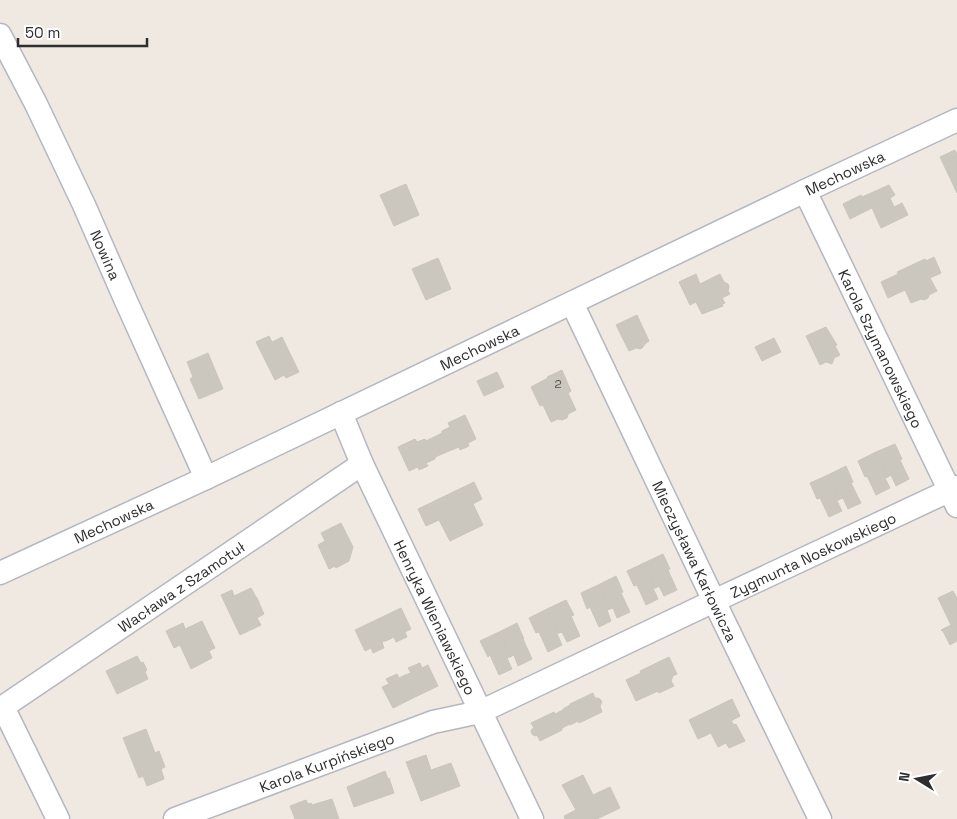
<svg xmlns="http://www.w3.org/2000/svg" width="957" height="819" font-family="'Space Grotesk',sans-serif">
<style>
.building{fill:#cbc7bf;stroke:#cbc5ba}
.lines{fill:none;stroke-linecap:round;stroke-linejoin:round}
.minor-casing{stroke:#b4b7c1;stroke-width:25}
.minor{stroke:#fff;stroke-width:22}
.labels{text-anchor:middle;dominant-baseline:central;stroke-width:4.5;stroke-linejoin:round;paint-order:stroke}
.number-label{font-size:12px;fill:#555452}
.street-label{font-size:15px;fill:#2e2e2e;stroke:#fff}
</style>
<rect width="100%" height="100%" fill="#efe9e1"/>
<!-- building -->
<path class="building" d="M955 150 957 154V193L940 157Z
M406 184 419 215 394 226 380 195Z
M889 185 895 195 890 198 894 207 902 203 908 215 881 228 872 208 850 219 843 204 861 195 862 197Z
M934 257 941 273 930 278 937 291 929 295 928 298 924 300 921 299 911 303 905 290 888 298 881 282 898 274 897 272 925 259 926 261Z
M438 258 451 289 426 300 412 269Z
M696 274 700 284 720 274 724 282 728 284 729 287 728 291 730 294 722 298 725 303 722 304 723 306 702 314 696 302 690 305 679 282Z
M637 315 649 341 645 344 643 347 641 349 636 348 629 351 616 325Z
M826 327 837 345 835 346 840 355 834 358 832 364 826 362 820 365 806 336Z
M269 336 272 342 282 337 299 372 286 378 284 375 275 380 256 342Z
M774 338 781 352 762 361 755 347Z
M208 353 223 389 199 399 190 379 193 377 187 362Z
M562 370 571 391 568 393 576 410 568 414 567 418 562 420 558 419 551 422 543 405 540 406 531 387 548 378 547 377Z
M497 372 504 387 484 396 477 381Z
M465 415 476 439 468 443 469 446 460 450 459 447 442 454 434 437 442 433V431L450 427 448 423Z
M434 437 442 454 435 457V459L426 463 428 466 419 470 418 467 409 471 398 447 415 439 417 442 425 439 426 441Z
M895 444 902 459 900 460 909 479 896 486 891 475 888 477 876 452Z
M876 452 888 477 885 478 890 488 876 495 867 476 865 477 858 461Z
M846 466 853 482 851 483 861 503 848 509 843 498 840 499 828 475Z
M828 475 840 499 837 501 842 511 829 517 820 498 817 499 810 483Z
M474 482 482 499 473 504 483 525 450 541 439 520 426 526 418 509Z
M341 523 353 547 349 561 336 568 335 566 329 569 318 545 325 541 321 533Z
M663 554 670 569 668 570 677 590 664 596 659 586 656 588 644 563Z
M644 563 656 588H653L658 599 646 605 637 585 634 586 627 571Z
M616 576 623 592 621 593 630 612 617 618 613 608 610 609 598 585Z
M598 585 610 609 607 610 611 621 599 627 590 607 587 609 581 593Z
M251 588 256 597 257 598 259 602V603L264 614 257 618 261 625 240 635 221 595 232 590 234 596Z
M953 591 957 598V641L950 645 943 631H942L941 630 951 625 938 598Z
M566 600 574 615 571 616 580 636 567 642 562 632 559 633 547 609Z
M401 608 411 629 405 632 407 637 396 642 394 637 388 640 378 619Z
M547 609 559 633 557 634 562 645 548 652 539 632 536 633 529 618Z
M378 619 388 640 382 642 384 648 373 653 371 648 365 651 355 630Z
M202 621 215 648 209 651 212 658 191 669 180 645 174 648 166 631 183 623 185 629Z
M517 623 524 639H523L532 659 518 666 514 655 510 657 499 632Z
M499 632 510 657 507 658 512 669 499 675 490 655 488 657 480 641Z
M137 656 141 663 143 662 147 670 145 672 148 679 117 694 106 671Z
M669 657 677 674 673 676 671 681 674 686 659 693 658 691 636 701 626 680 641 673 640 671Z
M420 663 422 668 428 665 438 686 415 697 405 675 411 673 408 668Z
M397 674 399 678 405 675 415 697 393 708 382 687 389 684 386 679Z
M593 693 595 698H597L600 699 602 702 600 706 602 712 579 723 578 721 570 725 563 709 570 705V704Z
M732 699 740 716 731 721 734 725 736 724 745 741 729 748 726 743 718 747 711 733 698 739 689 720Z
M563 710 570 724 562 728V730L540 741 537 735 536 736 533 735 531 732 532 729 534 728 531 723 554 712 555 714Z
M146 729 155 753 159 751 165 767 161 769 164 779 147 786 143 776 139 778 123 738Z
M426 755 431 770 451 763 460 786 421 801 406 762Z
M385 771 388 779 389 778 394 793 354 807 347 787Z
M583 775 593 795 610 787 620 808 597 819H565L564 816 576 810 562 785Z
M332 799 339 819H295L290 806 306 800 308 804 311 803 312 805Z"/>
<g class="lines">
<defs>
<g id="minor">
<path id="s1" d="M0 35 36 104 84 205 126 301 206 478"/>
<path id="s2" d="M805 191 957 506"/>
<path id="s3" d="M572 303 714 601 820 819"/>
<path id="s4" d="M341 413 362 464 532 819"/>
<path id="s5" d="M0 573 206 478 805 191 957 120"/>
<path d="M3 707 58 819"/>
<path id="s6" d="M0 709 362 464"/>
<path id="s7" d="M175 819 433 722 480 712 714 601 957 487"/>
</g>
</defs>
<!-- minor casing -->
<use href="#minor" class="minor-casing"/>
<!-- minor -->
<use href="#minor" class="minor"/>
</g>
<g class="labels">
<!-- number labels -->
<g class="number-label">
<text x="558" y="384">2</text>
</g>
<!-- street labels -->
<g class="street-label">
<text stroke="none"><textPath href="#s5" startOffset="935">Mechowska</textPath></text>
<text stroke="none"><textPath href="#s1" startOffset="244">Nowina</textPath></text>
<text stroke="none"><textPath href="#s5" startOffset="530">Mechowska</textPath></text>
<text stroke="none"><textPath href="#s2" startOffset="175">Karola Szymanowskiego</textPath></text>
<text stroke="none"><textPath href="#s5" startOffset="125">Mechowska</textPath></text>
<text stroke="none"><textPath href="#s7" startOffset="692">Zygmunta Noskowskiego</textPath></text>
<text stroke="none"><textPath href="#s3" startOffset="286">Mieczysława Karłowicza</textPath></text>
<text stroke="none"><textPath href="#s6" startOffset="219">Wacława z Szamotuł</textPath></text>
<text stroke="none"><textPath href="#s4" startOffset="225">Henryka Wieniawskiego</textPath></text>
<text stroke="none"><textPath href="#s7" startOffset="162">Karola Kurpińskiego</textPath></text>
</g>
</g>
<!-- north arrow -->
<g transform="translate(917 779) rotate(280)" stroke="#ffffff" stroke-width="4" paint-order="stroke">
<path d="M0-4L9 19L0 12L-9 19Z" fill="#2e2e2e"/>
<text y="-8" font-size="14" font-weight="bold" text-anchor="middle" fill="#2e2e2e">N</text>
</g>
<!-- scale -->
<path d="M18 38v8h129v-8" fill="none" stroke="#2e2e2e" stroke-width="2.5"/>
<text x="25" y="38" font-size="15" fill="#2e2e2e" stroke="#ffffff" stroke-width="4" paint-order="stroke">50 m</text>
</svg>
